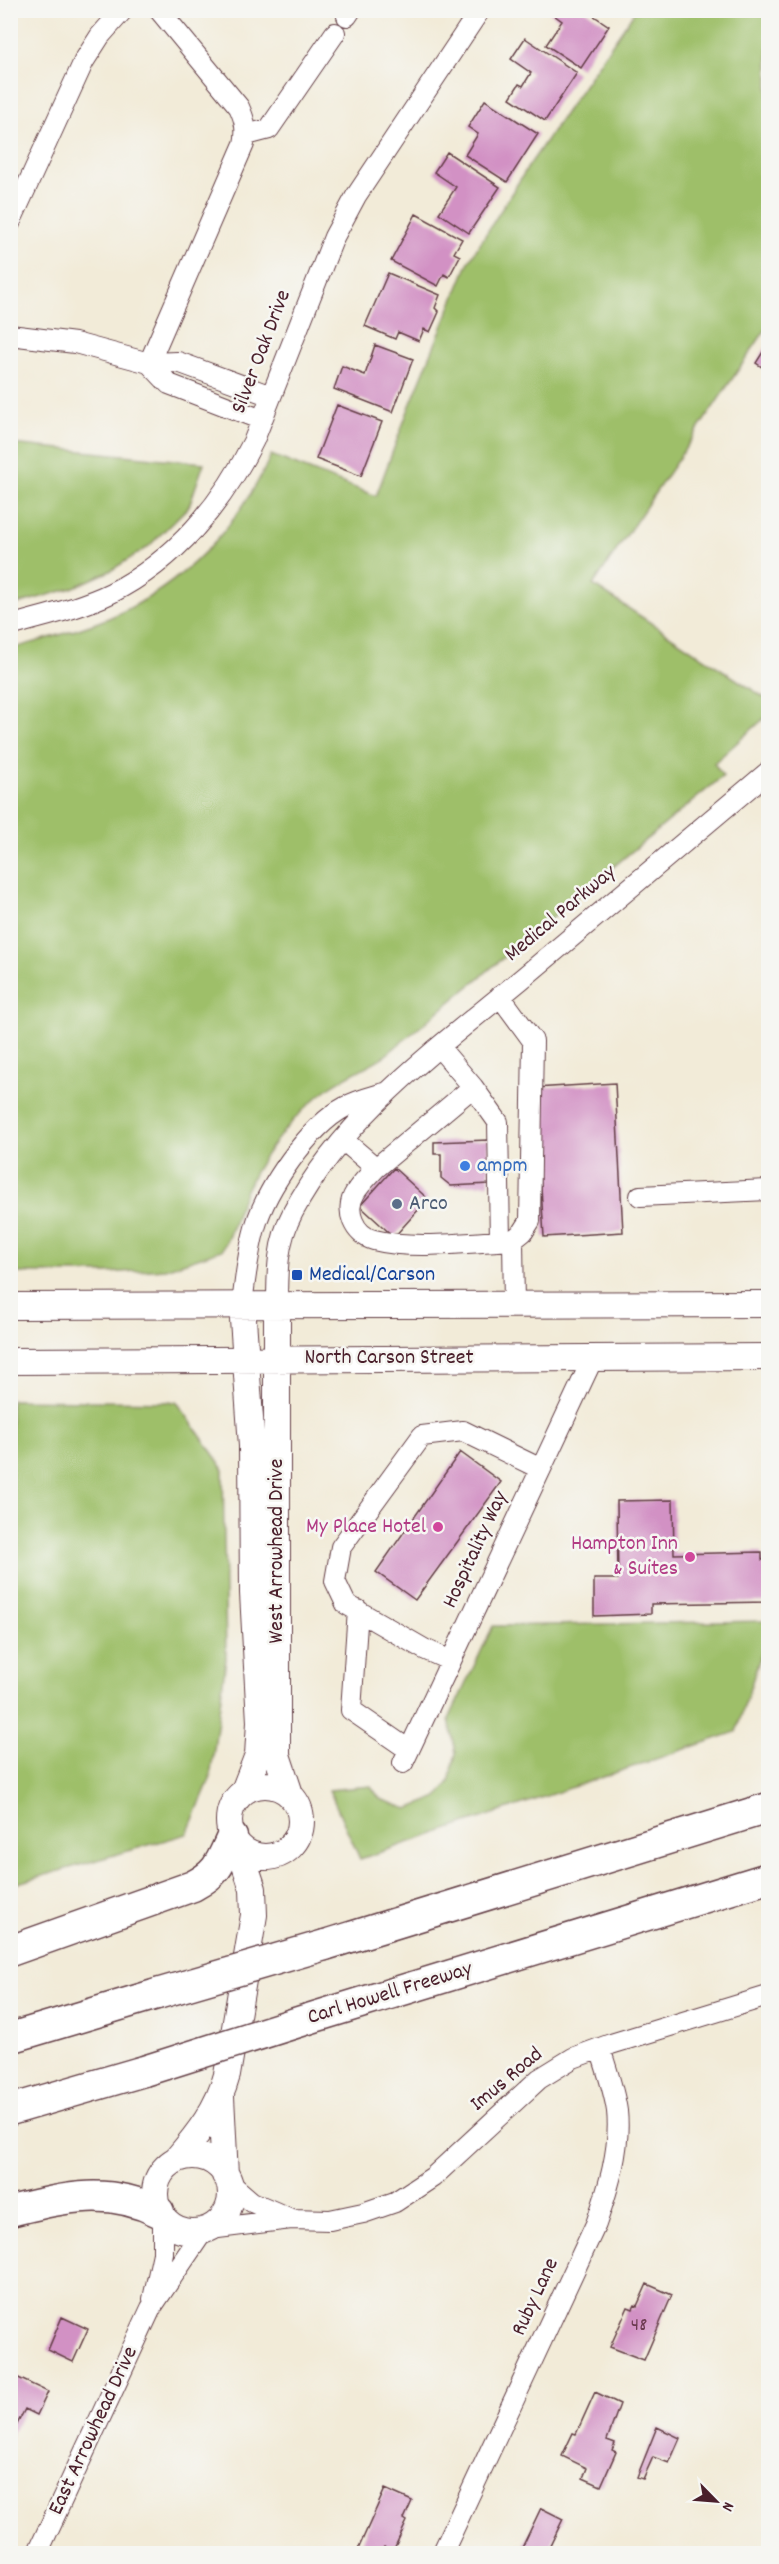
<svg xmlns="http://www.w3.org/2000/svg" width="779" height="2564" font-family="Dekko,sans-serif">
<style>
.green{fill:#9ebf69;stroke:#746f4a;stroke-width:1.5}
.building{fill:#d291c4}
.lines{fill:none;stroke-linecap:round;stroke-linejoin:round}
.minor-casing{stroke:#633e45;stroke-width:22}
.major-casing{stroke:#633e45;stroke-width:28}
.highway-casing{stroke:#633e45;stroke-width:33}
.minor{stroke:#fff;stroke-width:20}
.major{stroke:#fff;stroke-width:26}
.highway{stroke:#fff;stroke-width:30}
.highway-bridge-casing{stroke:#633e45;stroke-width:33;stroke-linecap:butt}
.highway-bridge{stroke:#fff;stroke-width:30}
.shop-dot{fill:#3f7fe0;stroke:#f6f6f2;stroke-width:2}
.service-dot{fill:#5c6f8a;stroke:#f6f6f2;stroke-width:2}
.transit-dot{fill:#1a4fb4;stroke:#f6f6f2;stroke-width:2}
.hotel-dot{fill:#d1479c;stroke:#f6f6f2;stroke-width:2}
.labels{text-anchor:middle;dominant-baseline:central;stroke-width:5;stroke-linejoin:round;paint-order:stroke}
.number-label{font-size:20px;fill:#6c3c51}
.street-label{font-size:22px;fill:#4a1f2b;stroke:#f6f6f2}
.shop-label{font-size:22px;fill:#366cbe;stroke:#f6f6f2;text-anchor:start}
.service-label{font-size:22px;fill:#4e5e75;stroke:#f6f6f2;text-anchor:start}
.transit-label{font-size:22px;fill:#164399;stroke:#f6f6f2;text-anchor:start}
.hotel-label{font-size:22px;fill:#b23c85;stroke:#f6f6f2;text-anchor:end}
</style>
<rect width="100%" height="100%" fill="#f6f6f2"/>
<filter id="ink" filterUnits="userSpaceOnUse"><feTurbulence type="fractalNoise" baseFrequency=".0167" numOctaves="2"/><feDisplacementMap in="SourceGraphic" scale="12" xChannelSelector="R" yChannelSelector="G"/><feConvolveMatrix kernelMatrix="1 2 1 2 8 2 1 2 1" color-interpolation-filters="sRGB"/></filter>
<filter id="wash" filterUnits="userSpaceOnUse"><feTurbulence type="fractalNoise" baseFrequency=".008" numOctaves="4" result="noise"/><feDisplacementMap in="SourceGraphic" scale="24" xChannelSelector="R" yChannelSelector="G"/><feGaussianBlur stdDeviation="1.35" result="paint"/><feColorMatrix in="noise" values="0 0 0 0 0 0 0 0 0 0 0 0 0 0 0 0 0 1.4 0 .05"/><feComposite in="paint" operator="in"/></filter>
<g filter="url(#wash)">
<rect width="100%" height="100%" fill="#f2ebd8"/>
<!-- green -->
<path class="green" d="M635 11H768V326L593 585 768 700V715L714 763 723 776 386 1055C368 1067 347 1075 330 1087 298 1111 265 1149 248 1186 237 1206 234 1230 222 1250L165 1269 108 1273H11V649C44 639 79 631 111 617 183 586 240 525 271 455L376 496 409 408 469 261 528 167Z
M11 444 204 463 189 506 148 547 110 571 72 588 11 606Z
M11 1400 177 1402 223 1468 226 1659 210 1779 187 1834 11 1885Z
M768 1621V1632L736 1732 360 1859 329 1790 371 1786 380 1799 408 1809 438 1797 449 1782 456 1753 449 1719 493 1626Z"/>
<g id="blocks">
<!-- building -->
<path class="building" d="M547 10H585L609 26 581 68 546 45 562 21Z
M525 38 577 73 545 121 510 98 519 84 523 86 531 73 511 59Z
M485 100 538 134 507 182 465 155 478 134 468 127Z
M447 152 500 187 469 233 439 213 456 187 434 172Z
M416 214 462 239 454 253 460 256 449 277 444 274 438 286 391 261Z
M388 273 440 295 435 308 439 312 430 332 424 329 419 341 398 332 395 339 365 326Z
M768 344V371L756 363Z
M375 345 413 359 393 412 334 389 342 366 365 375Z
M337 405 382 422 361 476 316 459Z
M615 1083 623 1232 544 1237 535 1088Z
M489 1140V1184L451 1186 441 1178V1154H434V1142Z
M394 1168 428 1199 394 1237 360 1206Z
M460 1452 501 1482 415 1600 376 1572Z
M673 1500 674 1554 762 1552V1560H768V1602L651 1604V1614L594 1616V1579H618L617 1501Z
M647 2284 672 2295 644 2360 610 2347 628 2307 633 2309 635 2305 637 2306Z
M62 2317 88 2329 73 2362 48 2350Z
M10 2374 48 2392 37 2415 25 2409 10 2438Z
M595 2392 620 2404 607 2440 615 2443 612 2450 616 2452 601 2486 583 2478 587 2468 562 2456 573 2433 576 2434Z
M657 2427 680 2438 669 2463 653 2457 643 2479 637 2477Z
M385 2489 412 2501 404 2519 407 2521 393 2551 384 2547 381 2554H356Z
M541 2508 563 2519 548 2550 555 2554H519Z"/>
</g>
</g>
<g filter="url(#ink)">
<use href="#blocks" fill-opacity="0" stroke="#633e45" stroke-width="1.5"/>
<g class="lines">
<defs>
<path id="minor" d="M347 16 351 10
M246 135 269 129 335 33
M10 223 84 61 100 36 123 10
M10 335 75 343 149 363 178 362 271 396
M149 363 244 144C247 130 245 120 239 107L159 10
M149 363 169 384 262 420
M10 626C44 616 80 608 111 593 175 561 223 503 254 440L334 237 356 196 480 10
M500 996 533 1041 530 1221 523 1232 513 1240
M473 1087 498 1122 500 1241
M343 1140 376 1168C369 1176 360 1184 355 1193 344 1210 354 1235 374 1240 412 1250 473 1242 513 1240L514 1305
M376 1168 473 1087 439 1047
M640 1196 768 1190
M242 1305C245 1279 248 1253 255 1228 266 1189 309 1126 345 1107 357 1100 371 1097 384 1093
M277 1305C277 1272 277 1242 293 1212 346 1113 440 1047 524 977 606 909 687 840 768 772
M358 1610 351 1710 409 1750
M451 1661 424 1649 346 1604 335 1581 341 1547 422 1436 463 1431 541 1469
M403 1763 593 1358
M230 2183 252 2202 291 2219
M210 2229 291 2219 330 2220 363 2213 395 2202 433 2177 539 2079 573 2058 611 2044 768 1996
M153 2299 163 2253V2219
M37 2554 151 2308 204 2230
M442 2554 596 2224C608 2189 621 2149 617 2111 614 2090 606 2068 600 2048"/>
<path id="major" d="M242 1305 252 1446 253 1593 260 1722 258 1755 244 1791
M277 1305V1755L290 1794
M10 1306 768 1304
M10 1361 768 1357
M229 1821a36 36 0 1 1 72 0a36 36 0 1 1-72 0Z
M221 2097 225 2175
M155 2194a38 38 0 1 1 76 0a38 38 0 1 1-76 0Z
M176 2160C198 2134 218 2109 227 2075L254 1915 253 1889 239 1847"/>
<path id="highway" d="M325 1945 768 1808
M10 1951 193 1886C219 1872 220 1863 232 1837
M308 2019 768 1878
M10 2038 157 1994
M10 2110 144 2071
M10 2211C64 2198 107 2186 159 2212"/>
</defs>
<!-- minor casing -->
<use href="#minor" class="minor-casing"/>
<!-- major casing -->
<use href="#major" class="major-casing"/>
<!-- highway casing -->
<use href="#highway" class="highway-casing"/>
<!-- minor -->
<use href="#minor" class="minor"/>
<!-- major -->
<use href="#major" class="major"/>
<!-- highway -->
<use href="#highway" class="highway"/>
<defs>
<path id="highway-bridge" d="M157 1994 325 1945
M144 2071 308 2019"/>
</defs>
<!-- highway-bridge casing -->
<use href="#highway-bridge" class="highway-bridge-casing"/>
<!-- highway-bridge -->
<use href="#highway-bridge" class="highway-bridge"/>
</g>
</g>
<!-- markers -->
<circle class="shop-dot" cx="465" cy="1166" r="6"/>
<circle class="service-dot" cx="397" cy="1204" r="6"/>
<rect class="transit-dot" x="291" y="1269" width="12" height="12" rx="3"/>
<g class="hotel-dot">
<circle cx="438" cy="1527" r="6"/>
<circle cx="690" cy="1557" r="6"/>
</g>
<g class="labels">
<!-- number labels -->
<g class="number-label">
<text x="639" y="2326">48</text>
</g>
<!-- street labels -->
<g class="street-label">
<text transform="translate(262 352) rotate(-69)">Silver Oak Drive</text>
<text transform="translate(561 914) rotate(-40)">Medical Parkway</text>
<text x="389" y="1358">North Carson Street</text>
<text transform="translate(476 1550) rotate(-65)">Hospitality Way</text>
<text transform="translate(277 1551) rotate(-90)">West Arrowhead Drive</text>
<text transform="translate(390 1994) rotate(-17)">Carl Howell Freeway</text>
<text transform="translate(507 2080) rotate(-40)">Imus Road</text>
<text transform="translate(536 2297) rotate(-65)">Ruby Lane</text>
<text transform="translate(94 2431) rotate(-65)">East Arrowhead Drive</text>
</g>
<!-- shop labels -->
<g class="shop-label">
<text x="477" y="1166">ampm</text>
</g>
<!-- service labels -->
<g class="service-label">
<text x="409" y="1204">Arco</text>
</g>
<!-- transit labels -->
<g class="transit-label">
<text x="309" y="1275">Medical/Carson</text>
</g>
<!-- hotel labels -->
<g class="hotel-label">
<text x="426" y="1527">My Place Hotel</text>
<text x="678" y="1544">Hampton Inn<tspan x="678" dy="25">&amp; Suites</tspan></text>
</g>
</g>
<!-- margin -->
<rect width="779" height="2564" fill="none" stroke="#f6f6f2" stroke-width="36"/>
<!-- north arrow -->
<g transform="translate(716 2501) rotate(115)" stroke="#f6f6f2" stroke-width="4.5" paint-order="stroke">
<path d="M0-4.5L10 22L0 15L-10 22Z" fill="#4a1f2b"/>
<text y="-9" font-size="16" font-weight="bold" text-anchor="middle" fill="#4a1f2b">N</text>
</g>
</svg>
